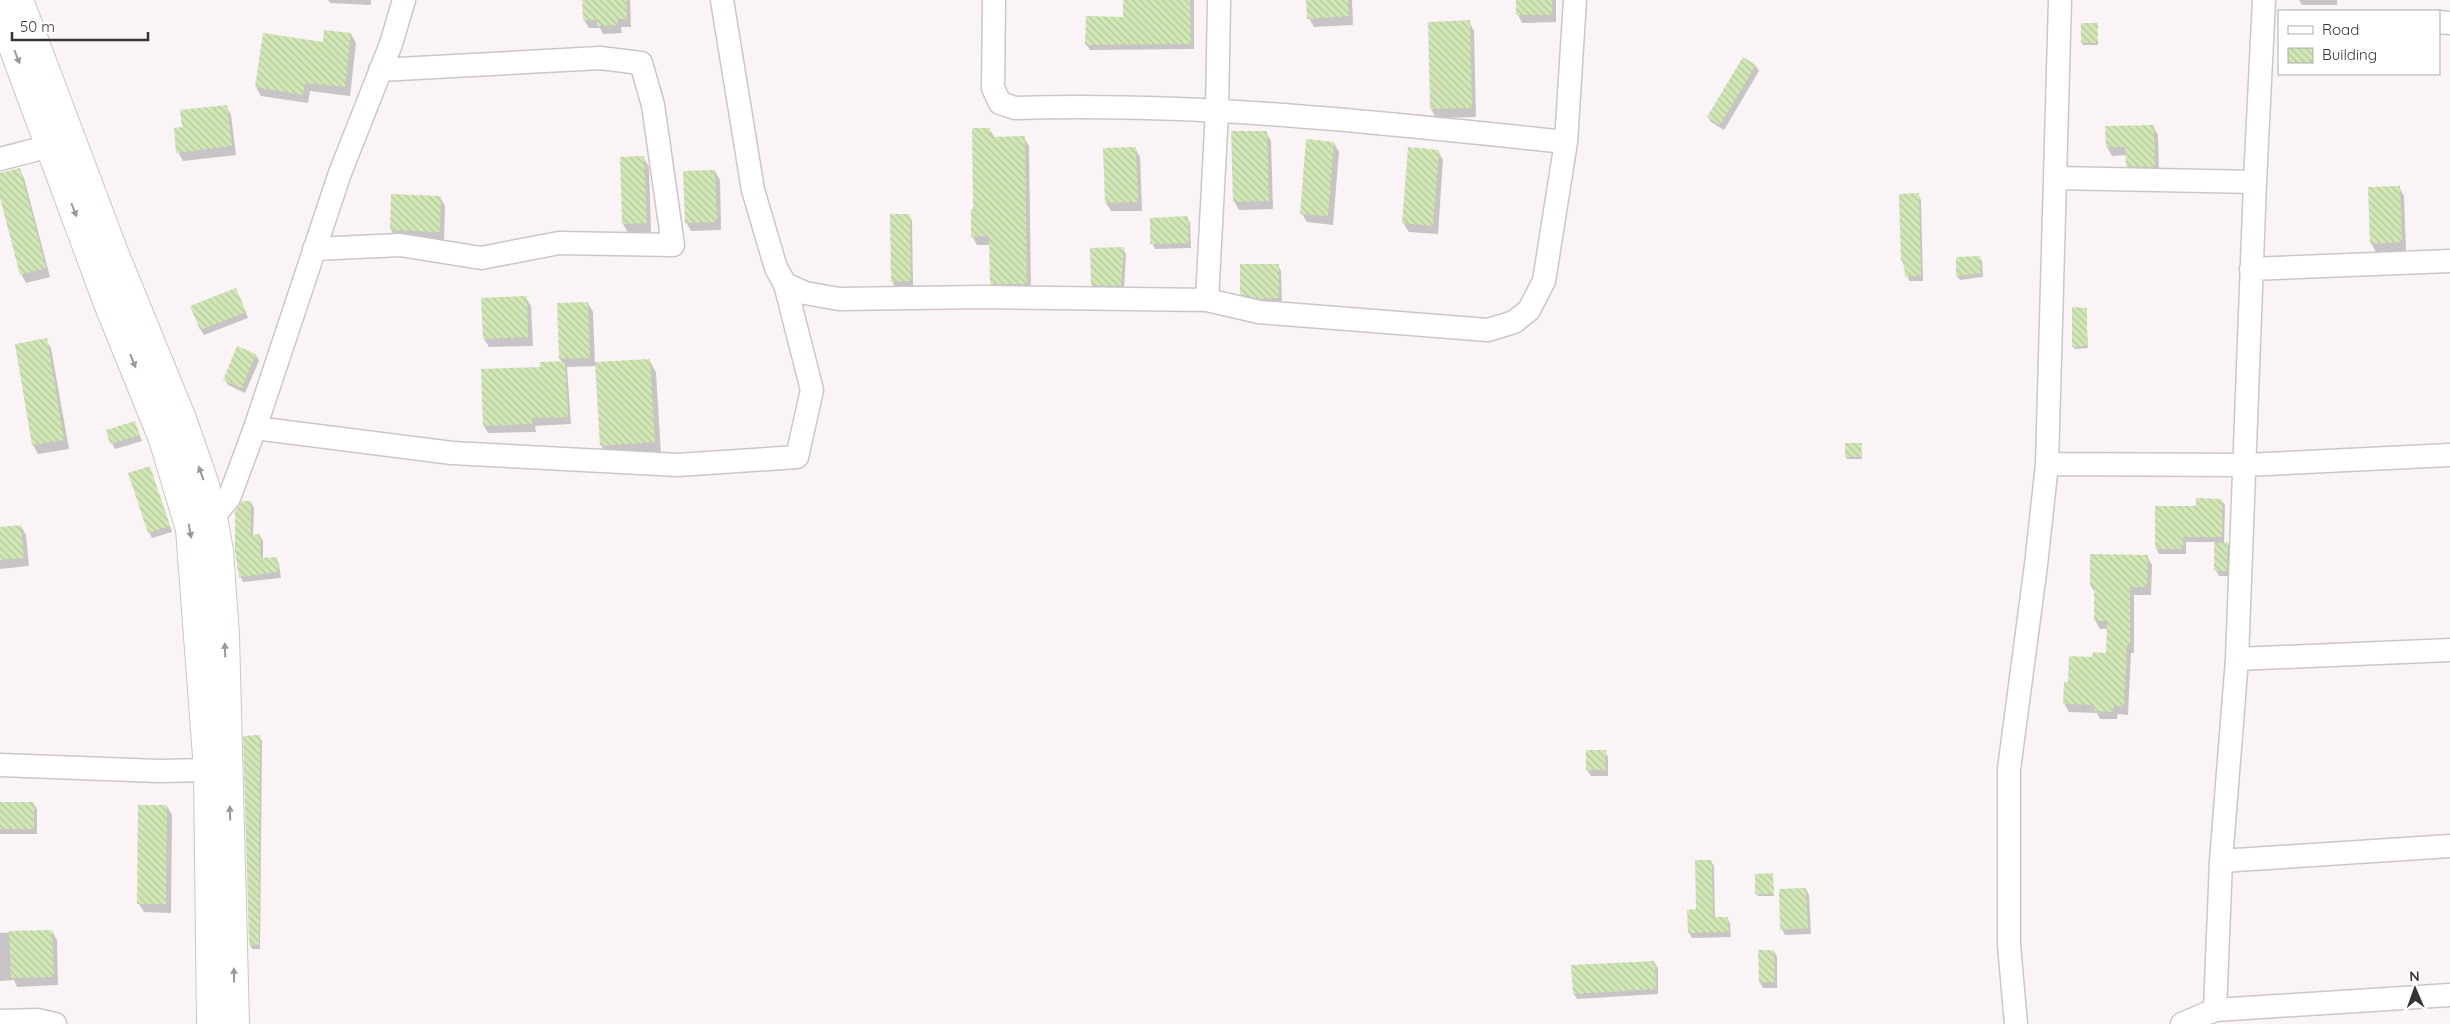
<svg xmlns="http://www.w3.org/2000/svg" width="2450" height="1024" font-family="Quicksand,sans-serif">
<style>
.shadow{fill:#0003}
.building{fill:url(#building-back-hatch)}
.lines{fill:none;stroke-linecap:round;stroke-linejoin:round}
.street-casing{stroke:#cdc6c9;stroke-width:25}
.secondary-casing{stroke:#cdc6c9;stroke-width:30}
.street{stroke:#fff;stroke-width:22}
.secondary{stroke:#fff;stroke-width:28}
.oneway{fill:#9a999a}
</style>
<defs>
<pattern id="building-back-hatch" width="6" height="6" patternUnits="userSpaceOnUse" patternTransform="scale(1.25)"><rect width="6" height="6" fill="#d1e7b5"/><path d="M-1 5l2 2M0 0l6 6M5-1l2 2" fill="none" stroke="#b4c79c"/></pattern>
</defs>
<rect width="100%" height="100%" fill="#fbf4f6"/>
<!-- shadow -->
<path class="shadow" d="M328 0H371V5L330 3Z
M584 0H630L631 27H621L622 33 603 34 600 28H589L584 20Z
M1125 0H1194V49L1090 50 1086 44 1124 18Z
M1308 0H1352L1353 25 1314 27 1309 18Z
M1517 0H1556V22L1522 23 1518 15Z
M2299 0H2337V5H2302Z
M1469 22 1474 31 1476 117 1436 118 1431 109 1429 23Z
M2097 24 2098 45H2083L2082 42Z
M351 34 356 43 350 96 310 91 308 103 261 96 256 87 324 44Z
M1756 66 1759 71 1724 130 1711 122 1708 117Z
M226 106 231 115 236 155 183 161 178 152 184 128Z
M2153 126 2158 135 2159 175H2132L2127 166V155L2112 156 2107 147Z
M989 129 995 138H1024L1029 146 1031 293 996 292 991 284V245H977L972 236 974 210Z
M1266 132 1271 141 1273 209 1239 210 1234 201Z
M1334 143 1339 152 1333 225 1307 222 1302 214Z
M1135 148 1140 157 1142 211H1111L1106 203Z
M1438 151 1443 160 1438 234 1409 232 1403 223Z
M644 158 649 167 651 232 628 233 623 224Z
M19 169 24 178 50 277 26 283 21 274 0 193V174Z
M715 171 720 180 721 230 691 231 686 222Z
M2399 187 2404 196 2406 251 2376 252 2371 243Z
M1918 194 1921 200 1923 281H1909L1902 260Z
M440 197 445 206 444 240 396 238 391 230Z
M909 215 912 221 913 287H895L892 281Z
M1187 218 1190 223 1191 248 1155 249 1152 243Z
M1123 248 1126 254 1124 291H1095L1092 285Z
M1979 257 1982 261 1983 277 1960 280 1957 276V258Z
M1278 265 1281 271 1282 304 1245 300 1241 294Z
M239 295 248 318 204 335 201 330Z
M526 298 531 306 533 346 489 347 484 339Z
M588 303 593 312 595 364 649 360 656 372 661 454 608 457 601 445 596 366 567 367 571 424 535 426 536 432 488 433 484 426 541 368 562 362 560 359Z
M2086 309 2088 348 2075 349 2073 346Z
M46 340 51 348 69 449 38 454 33 445 16 345Z
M238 348 256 355 259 361 245 393 228 385 225 380Z
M135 423 142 441 115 449 112 443Z
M1861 444 1862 459H1847L1846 457Z
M150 468 172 532 152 538 149 532Z
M2221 500 2225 505 2224 544H2228L2231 549 2230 576H2219L2216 571 2215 542H2186V554H2159L2156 548 2197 507Z
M251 502 254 508 253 536H260L263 541V559L276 558 279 564 281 578 243 582 240 576Z
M21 526 26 535 29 566 0 569V528Z
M2147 556 2152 565 2151 595H2134V653H2131L2128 715 2118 714 2117 719H2100L2097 713 2069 712 2064 703 2069 684 2093 659 2108 654V629H2100L2095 620V593L2091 586Z
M259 736 262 741 260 949H252L250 945Z
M1588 751H1605L1608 757V776H1591L1587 770Z
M0 803 34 804 37 809V834H0Z
M167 806 172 815 171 913 144 912 139 904Z
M1711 861 1714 866 1715 918H1727L1730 923 1731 937 1692 938 1689 933Z
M1772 874 1774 896H1758L1757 894Z
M1806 889 1809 895 1811 934 1785 935 1782 929Z
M52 931 57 940 58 985 17 987 14 980 0 981V933Z
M1774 951 1777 957V988H1763L1760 982Z
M1654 962 1658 968V994L1577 999 1574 994Z"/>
<!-- building -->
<path class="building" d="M582 0H627V19H617L618 25 597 26V20H583Z
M1123 0H1190L1191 44 1085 45 1086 16 1123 17Z
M1306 0H1348L1349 16 1307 19Z
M1516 0H1552V15H1516Z
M1470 20 1472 108 1430 109 1428 22Z
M2081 23H2098V43H2081Z
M324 30 351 33 345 87 305 83 303 95 255 87 263 33 323 42Z
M1743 57 1756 65 1720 125 1707 117Z
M227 105 232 146 176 153 174 128 182 127 180 110Z
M2154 125 2155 167 2126 166 2125 147H2106L2105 126Z
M972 128H990V137L1025 136 1027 284H990L989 236 971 237V209H973Z
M1231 131H1267L1269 201 1233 202Z
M1306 139 1334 142 1328 216 1300 214Z
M1136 147 1138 202 1105 203 1103 148Z
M1408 147 1439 150 1433 226 1402 223Z
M644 156 647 223 622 224 620 157Z
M20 168 46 268 20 275 0 198V173Z
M715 170 717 222 685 223 683 171Z
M2400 186 2402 242 2370 244 2368 187Z
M1919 193 1921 276 1905 277 1904 261H1901L1899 194Z
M391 194 441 196 440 232 390 230Z
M890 214H910L911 281 891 282Z
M1188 216 1189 243 1150 244V218Z
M1124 247 1121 286 1091 285 1090 248Z
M1980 256 1981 273 1956 276V257Z
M1240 264H1279V298L1259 299 1240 294Z
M236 288 246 312 200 330 190 306Z
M527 296 528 337 483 339 481 298Z
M588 302 590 358 559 359 557 303Z
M2072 307 2087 308V346L2072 347Z
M47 338 64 440 32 445 15 344Z
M237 346 256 354 242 388 223 380Z
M650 359 655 442 600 446 595 362Z
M565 361 568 417 532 418V424L483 426 481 369 540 367V362Z
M135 421 140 435 110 444 106 430Z
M1845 443H1862L1861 457H1845Z
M150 466 170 526 148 533 128 473Z
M2196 498 2222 499V537H2183V549H2155V506H2196Z
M242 501H251V535L260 534 261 558 277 557 279 572 239 577 235 552V512Z
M21 525 24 558 0 560V527Z
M2228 542 2227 571H2214V543Z
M2090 554 2148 555 2147 587H2130V645H2127L2124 707 2114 706 2113 712 2094 711V705L2063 704 2064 682H2068L2069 656 2092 657 2093 652 2106 653 2107 621H2094V586H2090Z
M260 735 259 945H249L243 736Z
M1586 750H1606L1605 770H1586Z
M0 802H34V829H0Z
M138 805H167L166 904H137Z
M1695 860H1712L1713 917H1728L1729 932 1688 933 1687 910 1696 909Z
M1773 873 1774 894H1755V874Z
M1806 888 1808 928 1780 930 1779 889Z
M52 930 54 977 11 978 9 931Z
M1758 950H1774L1775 982 1759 983Z
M1655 961 1656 989 1573 994 1571 965Z"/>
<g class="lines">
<defs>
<path id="street" d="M722 0 753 190 776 268 785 284 805 293 839 299 983 297 1207 300 1259 312 1488 330 1514 322 1529 310 1544 281 1566 142 1575 0
M994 0 993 88 1000 103 1015 108C1199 102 1383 123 1566 142
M2439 22 2450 23
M0 159 50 146
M2057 178 2255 182
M314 249 400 245 481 258 559 243 673 245 653 105 641 63 600 58 380 70
M2251 269 2450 261
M1207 300 1217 111 1219 0
M255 428 452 453 678 465 797 457 812 390 785 284
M2047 464 2245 465 2450 455
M213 517 229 498 255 428 340 173 391 44 404 0
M2237 659 2450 650
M0 765 159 771 208 770
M2221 861 2450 846
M2215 1010 2221 861 2237 659 2255 182 2264 0
M0 1021 37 1020 55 1024
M2016 1024 2009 945V769L2036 565 2047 464 2060 0
M2182 1024 2215 1010 2450 995"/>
<path id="secondary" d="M19 0 113 250 182 419 204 482 213 517 219 551 225 635 235 1024
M0 12 107 301 163 439 190 529 208 770 211 1024"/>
</defs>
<!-- street casing -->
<use href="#street" class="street-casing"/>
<!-- secondary casing -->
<use href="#secondary" class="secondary-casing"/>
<!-- street -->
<use href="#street" class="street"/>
<!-- secondary -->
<use href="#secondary" class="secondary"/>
</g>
<!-- one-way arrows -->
<defs><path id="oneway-solid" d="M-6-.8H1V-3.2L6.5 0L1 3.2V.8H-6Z" transform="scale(1.25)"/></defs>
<g class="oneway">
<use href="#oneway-solid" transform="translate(17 57) rotate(69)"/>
<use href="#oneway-solid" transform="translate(74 210) rotate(69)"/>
<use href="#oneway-solid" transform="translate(133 361) rotate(68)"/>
<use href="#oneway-solid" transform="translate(201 473) rotate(-110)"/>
<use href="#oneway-solid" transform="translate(190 531) rotate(80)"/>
<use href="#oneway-solid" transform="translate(225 650) rotate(-92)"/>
<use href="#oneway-solid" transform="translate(230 813) rotate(-92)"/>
<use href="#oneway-solid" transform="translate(234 975) rotate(-90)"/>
</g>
<!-- legend -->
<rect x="2278" y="10" width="162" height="65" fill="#ffffff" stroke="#afadae"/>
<rect x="2288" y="26" width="25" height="8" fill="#ffffff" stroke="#afadae"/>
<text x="2322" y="35" font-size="15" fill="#363334">Road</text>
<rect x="2288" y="48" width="25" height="15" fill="url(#building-back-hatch)" stroke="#afadae"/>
<text x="2322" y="60" font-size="15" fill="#363334">Building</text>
<!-- north arrow -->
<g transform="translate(2415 989) rotate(358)" stroke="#ffffff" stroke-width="4" paint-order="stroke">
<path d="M0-4L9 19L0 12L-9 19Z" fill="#363334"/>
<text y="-8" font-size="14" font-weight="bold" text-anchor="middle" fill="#363334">N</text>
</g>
<!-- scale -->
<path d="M12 32v8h136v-8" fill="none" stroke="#363334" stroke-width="2.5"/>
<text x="20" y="32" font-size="15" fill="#363334" stroke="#ffffff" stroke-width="4" paint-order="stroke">50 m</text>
</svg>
